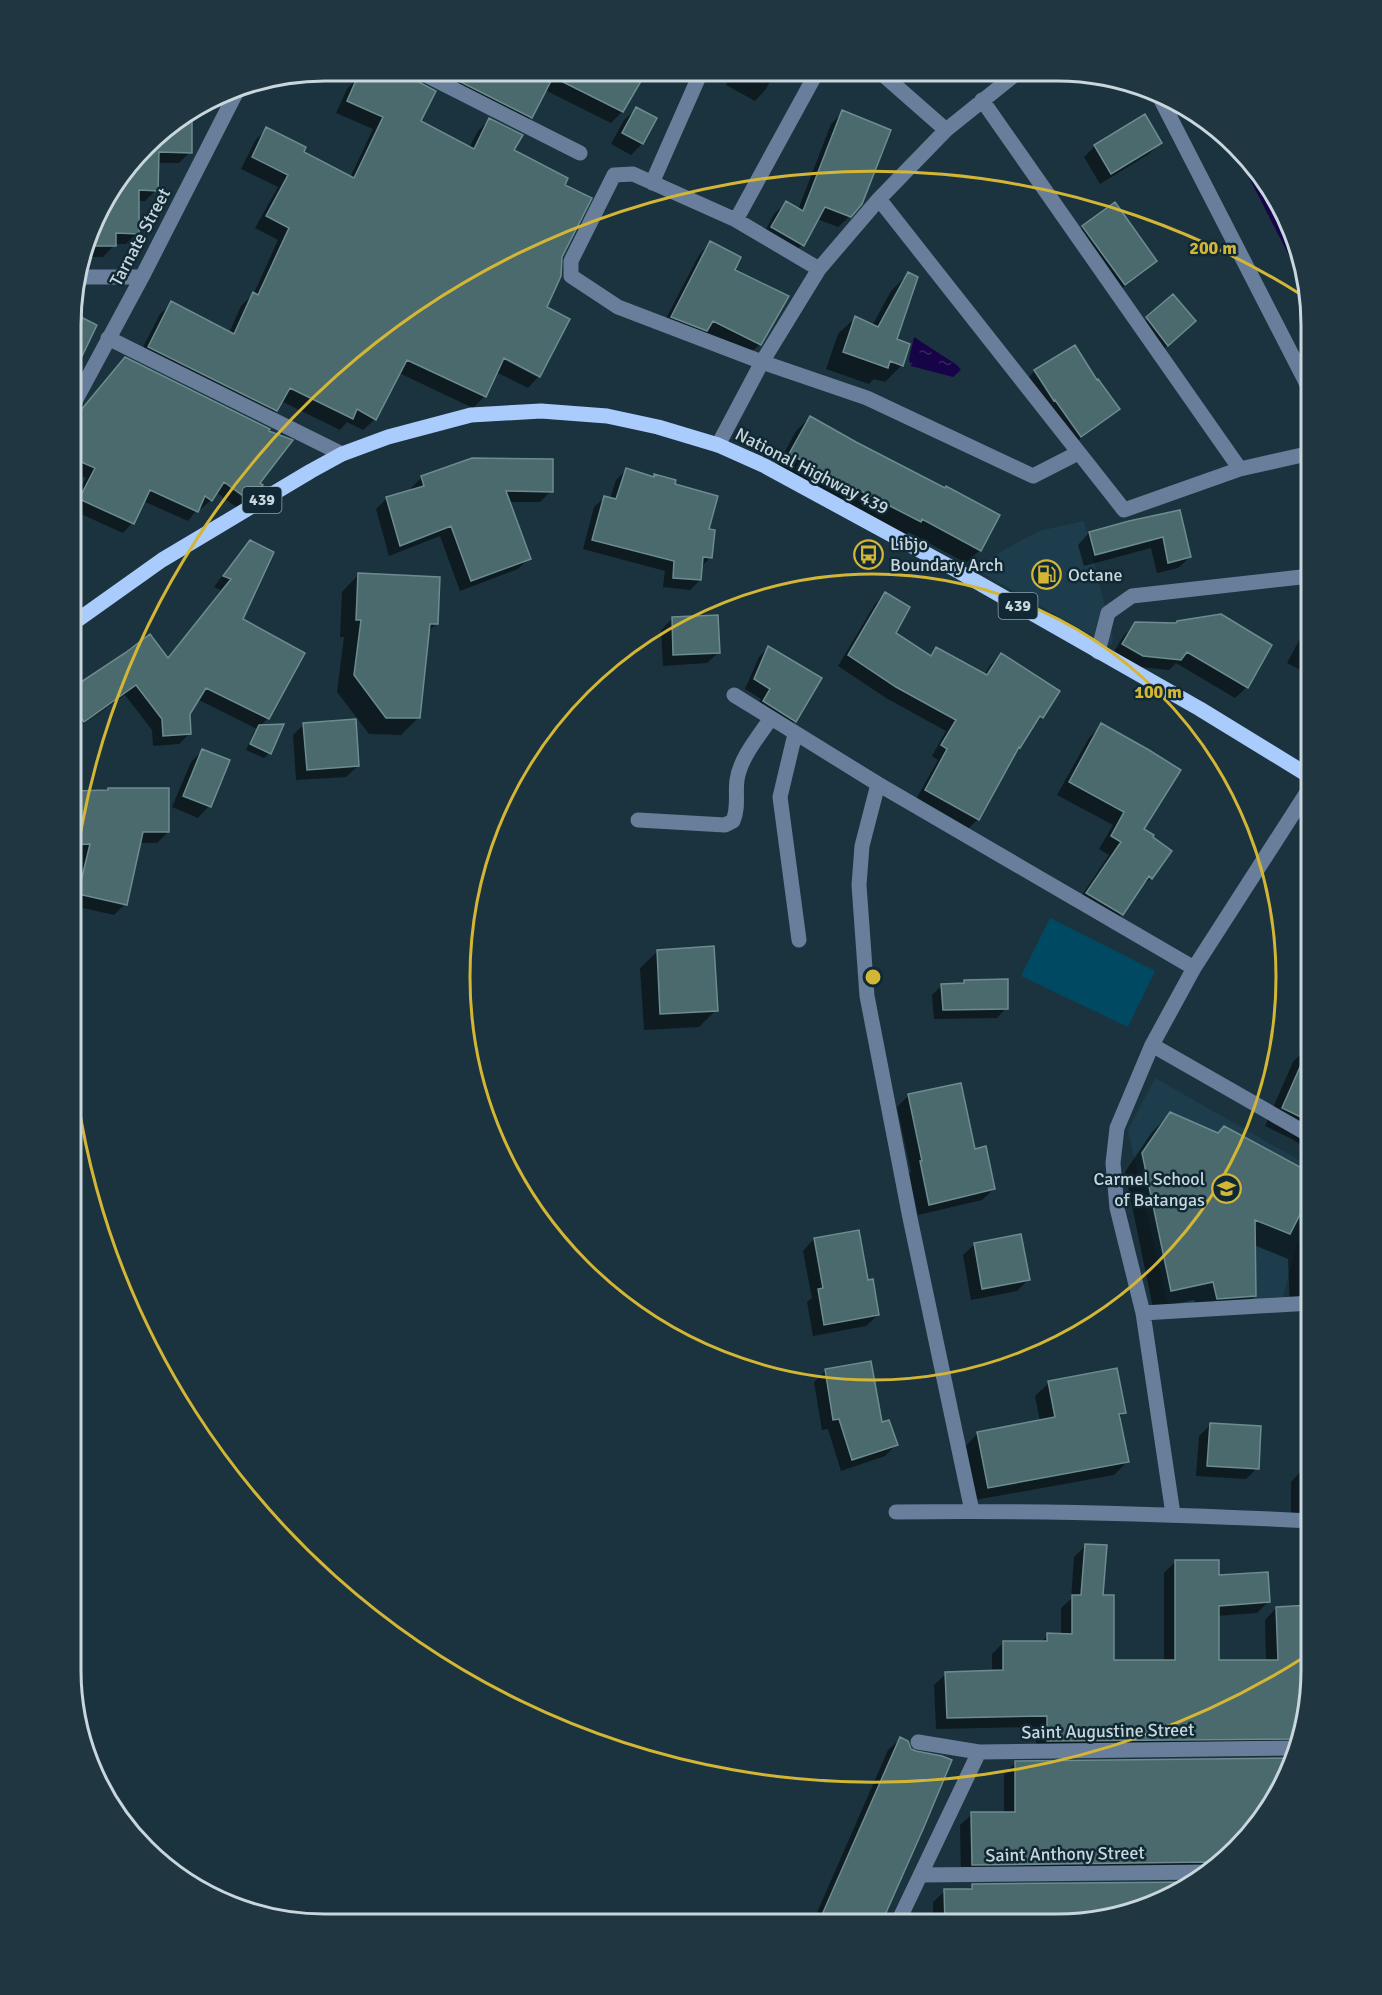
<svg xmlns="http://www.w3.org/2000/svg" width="1382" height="1995" font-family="Signika,sans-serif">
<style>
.built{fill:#1d3d4c}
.pitch{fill:#004963}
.water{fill:url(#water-ripples)}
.shadow{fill:#0007;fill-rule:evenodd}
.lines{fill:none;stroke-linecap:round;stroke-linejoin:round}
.stream{stroke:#160348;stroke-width:8}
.building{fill:#4b6a6d;stroke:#6c8c8f;stroke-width:1.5}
.minor{stroke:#697e9b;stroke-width:15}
.major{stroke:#aaccfd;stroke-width:15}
.ring{fill:none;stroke:#d3b635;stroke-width:3}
.labels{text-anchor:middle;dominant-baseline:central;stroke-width:5;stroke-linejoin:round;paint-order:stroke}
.shield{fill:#112934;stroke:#91a2aa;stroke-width:1.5}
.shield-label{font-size:16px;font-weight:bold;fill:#c8d6dd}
.street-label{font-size:18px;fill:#c8d6dd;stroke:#112934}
.poi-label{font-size:18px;fill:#c8d6dd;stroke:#112934;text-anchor:start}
.rim{fill:none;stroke:#c8d6dd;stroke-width:3}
.centre{fill:#d3b635;stroke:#112934;stroke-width:3}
.ring-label{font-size:18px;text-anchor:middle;font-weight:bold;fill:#d3b635;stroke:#112934;stroke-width:5;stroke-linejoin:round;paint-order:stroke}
</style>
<defs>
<pattern id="water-ripples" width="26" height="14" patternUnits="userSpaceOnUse" patternTransform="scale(1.5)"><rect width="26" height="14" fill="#160348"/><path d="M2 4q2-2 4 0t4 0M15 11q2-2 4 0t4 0" fill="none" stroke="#362762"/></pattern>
</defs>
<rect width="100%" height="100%" fill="#1b333e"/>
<!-- built -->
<path class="built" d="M1084 521 1113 639 1111 646 975 569 1002 551 1039 531Z
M1155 1078 1311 1167V1211L1297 1245 1281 1303H1167L1128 1130Z"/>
<!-- pitch -->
<path class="pitch" d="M1050 918 1155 971 1128 1027 1021 976Z"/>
<!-- water -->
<path class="water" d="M914 337 957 365 961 370 953 377 911 366 909 359Z"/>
<!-- shadow -->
<path class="shadow" d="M376 71H534L550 80 554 71 622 112 611 123 545 90 531 117 519 128 406 71 419 122 469 148 478 131 489 120 512 151 563 185 561 256 545 308 539 376 528 388 496 372 485 396 473 408 399 373 375 419 363 430 347 422 340 430 281 401 276 410 264 422 137 359 160 314 172 303 229 333 241 306 254 293 278 240 255 228 278 187 241 169 255 141 266 129 302 153 350 178 373 129 336 113 347 89 358 77 370 82ZM498 353 537 374V377L497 356Z
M733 72H775L766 89 755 101 726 85Z
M636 109 655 119 642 144 631 155 611 144 624 120Z
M843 112 850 216 838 227 817 219 802 245 791 256 761 239 774 214 786 203 798 210 831 124Z
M157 133 190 152 179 163H157L156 190 145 201H137V233L126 244H115L103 257H85L104 198Z
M1161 142 1149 154 1100 184 1084 157 1095 146Z
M1083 227 1155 261 1144 272 1113 295 1072 238Z
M710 243 733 270 760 344 748 355 661 328 699 255Z
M908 274 895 340 902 365 885 382 874 379 869 384 826 369 838 334 856 317 872 326 891 291ZM882 360 894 361V364Z
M1173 296 1194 321 1156 356 1136 330Z
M73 315 95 326 73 371Z
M1074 347 1096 382 1118 409 1106 420 1069 447 1023 383 1035 371Z
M76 417 258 483 259 489 248 500 236 507 216 492 211 500 201 509 199 507 188 521 143 501 132 523 123 533 72 510V505L86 478 72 472V450L80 434 73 430V420Z
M810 417 980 550 966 563 908 532 906 535 776 468 796 431Z
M626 470 652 478 655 476 673 485 707 530 711 557 701 567 700 580 690 590 663 587 665 571 583 549 594 507 604 498 610 499 616 480Z
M422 477 551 491 540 502H508L529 558 518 569 460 591 440 536 389 556 376 509 387 498 412 491 411 488Z
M1179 511 1190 557 1178 568 1157 573 1151 548 1084 566 1078 545 1089 533Z
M250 542 241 620 268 718 259 727 269 753 264 758 246 750 254 732 257 729 197 699 189 714 190 733 179 744 153 746 152 730 125 695 72 732V690L167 659 221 590 214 587 239 553Z
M359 574 437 623 428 632 418 718 401 735 369 734 337 692 344 637H340L342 592Z
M885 594 894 633 929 656 936 649 984 676 990 665 1001 655 1042 717 1032 727 1015 751 978 819 967 830 915 801 938 760 932 756 946 731 886 698 838 666 875 604Z
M672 619 719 652 707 663 663 666 661 630Z
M1135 624H1176L1247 687 1235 698 1176 663 1169 670 1131 666 1112 655 1124 635Z
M1308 630 1311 632V667L1306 673 1287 663 1302 635Z
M768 648 795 721 786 731 754 711 761 699 745 689 759 657Z
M304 724 358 766 346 777 296 780 293 735Z
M1101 725 1142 830 1151 878 1138 890 1122 914 1109 927 1074 907 1109 855 1099 849 1113 825 1057 795 1089 738Z
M202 751 228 761 209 806 198 818 172 807 191 762Z
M72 787V790L168 789V832L157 843H139L125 904 114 915 83 908 74 932 72 935Z
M658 951 716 1010 699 1027 644 1030 640 968Z
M964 982 1006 1008 997 1018 934 1019 932 995 942 985 962 984Z
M1311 1044V1152L1292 1139 1265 1126 1293 1062Z
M908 1096 974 1151 994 1189 982 1200 918 1215 909 1174 911 1172 897 1107Z
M1170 1114 1218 1134 1225 1128 1311 1175V1307L1290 1308 1288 1259 1254 1245 1255 1296 1236 1314 1199 1316 1194 1300 1153 1308 1125 1172 1152 1132Z
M814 1239 867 1282 878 1315 866 1326 813 1336 807 1302 812 1298 803 1251Z
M975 1244 1028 1280 1017 1291 971 1300 963 1255Z
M826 1370 896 1445 885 1456 841 1471 828 1429 822 1430 814 1382Z
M1311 1376V1521L1291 1522V1482L1302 1470H1305V1382Z
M1049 1383 1125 1412 1119 1418 1128 1461 1114 1475 975 1500 965 1447 978 1433 1040 1421 1035 1396Z
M1210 1425 1257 1468 1246 1479 1196 1476 1199 1436Z
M1086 1545 1101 1596 1112 1662 1164 1661V1573L1176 1561 1217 1576 1268 1602 1257 1613 1217 1616V1661H1266L1265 1620 1276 1608 1311 1687 1296 1756 1293 1751 1036 1752V1727L936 1729 934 1685 946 1674 992 1672V1654L1004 1642H1041L1048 1635H1061V1608L1071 1599 1074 1557Z
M900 1739 879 1924H812L888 1750Z
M1294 1759 1268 1812 1225 1862 1203 1876H961L960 1825 972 1814 1004 1813V1774L1015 1763Z
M1192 1883 1169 1898 1057 1924H933V1902L945 1891 968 1890 972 1886Z"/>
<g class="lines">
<!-- stream -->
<path class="stream" d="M1248 167 1297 262"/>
</g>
<!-- building -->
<path class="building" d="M360 71H408L413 79 436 91 421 121 474 149 489 118 523 135 514 150 568 178 565 185 592 198 562 257 561 276 547 307 570 319 540 377 504 358 486 397 407 360 376 420 357 409 353 419 290 388 277 411 148 347 171 301 234 334 253 292 258 295 289 228 266 216 288 175 252 157 266 127 306 147 304 152 354 178 383 117 347 101Z
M439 71H537L552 79 532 118Z
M541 71H647L623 112Z
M636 107 657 118 643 144 622 133Z
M842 110 891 130 862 204 851 217 825 207 804 246 771 227 786 201 803 211Z
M192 113V153L159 152 158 191 139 190V234L116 233V246H88L104 198 157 133Z
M1145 114 1162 143 1111 174 1094 145Z
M1115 202 1157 261 1125 285 1082 226Z
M710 241 741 257 735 270 789 296 761 345 713 321 707 331 671 317Z
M908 272 918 277 897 339 910 344 903 366 890 361 888 368 843 352 855 316 878 327Z
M1173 294 1196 321 1168 346 1146 317Z
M73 313 97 325 73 375Z
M1075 345 1097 380 1098 379 1120 409 1081 437 1055 400 1054 401 1034 370Z
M125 357 270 429 269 431 293 440 260 483 263 485 260 490 246 498 224 482 212 501 205 496 198 512 150 490 134 524 79 499 95 468 72 458 73 418 81 410Z
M810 416 856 442 945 488 946 486 1000 515 981 551 922 519 921 522 789 454Z
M472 458 553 459V492L506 491 531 559 471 581 451 526 400 546 386 497 424 486 421 476Z
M626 468 654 477V474L676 480 675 484 718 496 709 529 715 530 712 558 703 557 701 580 673 578 674 561 592 540 604 496 616 499Z
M1180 510 1191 557 1168 563 1163 537 1095 555 1089 532 1129 521Z
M250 540 274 552 243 619 305 653 269 719 206 688 190 714 191 734 163 736 162 719 136 685 84 722 72 704V688L125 653 150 634 168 658 231 579 223 576Z
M358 573 440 577 438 624H430L420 718H386L354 675 361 620H356Z
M885 592 910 607 896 633 931 656 936 647 987 675 1001 653 1060 691 1043 718 1040 716 1020 748 1019 747 979 820 925 790 947 749 941 745 956 720 896 687 848 655Z
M1221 614 1272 645 1248 688 1187 652 1181 660 1143 656 1122 644 1135 622 1176 623 1177 621Z
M718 615 720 653 673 655 672 617Z
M768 646 822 678 796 722 763 701 770 689 754 679Z
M356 719 359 766 307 770 303 723Z
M1101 723 1149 750 1181 770 1144 829 1154 835 1153 837 1172 851 1152 879 1149 876 1123 915 1086 893 1121 842 1111 836 1124 812 1069 782Z
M284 724 271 754 250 744 259 725Z
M202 749 230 760 211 807 183 796Z
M108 788H169V832H143L127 905 78 894 90 844 72 845V791L108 790Z
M714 946 718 1011 660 1014 657 950Z
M1008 979V1009L943 1010 941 984 964 983V980Z
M1311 1042V1122L1282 1108Z
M961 1083 975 1149 986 1146 995 1189 929 1205 920 1161H922L908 1094Z
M1170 1112 1218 1133 1224 1126 1311 1173V1193L1290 1234 1255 1220 1256 1296 1217 1299 1213 1282 1171 1291 1142 1153Z
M859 1230 868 1280 873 1279 879 1315 824 1325 818 1289 823 1288 814 1238Z
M1021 1234 1030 1280 982 1289 974 1243Z
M871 1361 882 1422 889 1420 898 1445 852 1460 839 1419 833 1420 825 1369Z
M1117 1368 1126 1413 1119 1414 1129 1462 988 1488 977 1432 1055 1417 1048 1381Z
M1210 1423 1261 1426 1259 1469 1207 1466Z
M1085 1544 1107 1545 1103 1595H1114V1660H1175V1560H1219V1575L1268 1572 1270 1602 1219 1606V1660H1278L1276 1607 1311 1605V1687L1301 1739 1047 1741V1716L947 1718 945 1672 1003 1670V1641H1047V1633L1072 1634V1595H1081Z
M900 1737 908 1741 911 1749 916 1751 942 1756 952 1760 924 1827 881 1924H818Z
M1295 1758 1268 1812 1225 1862 1217 1867 1209 1862 972 1865 971 1812H1015V1761Z
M1194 1882 1169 1898 1057 1924H945L944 1889H972V1884Z"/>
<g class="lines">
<!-- minor -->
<path class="minor" d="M418 71 580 153
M880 72 946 130
M1157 92 1311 392
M982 100 1240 469
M652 183 701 72
M879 199 1124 510 1240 469 1311 453
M736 220 817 72
M819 269 736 220 633 174 614 175 571 261V276L618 307 762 362 867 398 1033 476 1078 453
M78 277H142
M108 338 342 454
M73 405 142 277 240 85
M718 445 762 362 819 269 879 199 946 130 1017 73
M1098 652 1108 613 1132 596 1310 576
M734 695 878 784 1194 968
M795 734 780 797 799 940
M878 784 862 846 859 885 867 996 910 1218 972 1511
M638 820 725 825 733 821C739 807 735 794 737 780 740 758 759 736 771 718
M1152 1045 1311 1136
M1143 1313 1311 1303
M896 1512C1034 1510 1173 1514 1311 1521
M1173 1514 1143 1313 1117 1208 1113 1163 1117 1128 1152 1045 1194 968 1311 786
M918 1742 979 1752 1299 1748
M921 1875 1209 1872
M897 1924 979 1752"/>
<!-- major -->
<path class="major" d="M72 624 162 560 311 471 342 454 388 437 471 415 541 411 607 416 658 427 718 445 765 466 956 570 1200 709 1311 777"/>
</g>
<!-- distance rings -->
<g class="ring">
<circle cx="873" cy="977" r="403"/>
<path d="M1306 1656A805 805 0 0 1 72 1054M72 893A805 805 0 0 1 1300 294"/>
</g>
<!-- icons -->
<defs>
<symbol id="bus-ring" viewBox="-11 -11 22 22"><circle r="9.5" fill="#112934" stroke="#d3b635" stroke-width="1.5"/><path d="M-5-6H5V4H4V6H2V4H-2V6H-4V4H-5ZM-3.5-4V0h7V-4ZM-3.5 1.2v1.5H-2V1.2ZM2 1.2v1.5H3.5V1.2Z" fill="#d3b635"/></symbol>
<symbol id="fuel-ring" viewBox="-11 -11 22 22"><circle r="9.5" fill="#112934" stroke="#d3b635" stroke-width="1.5"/><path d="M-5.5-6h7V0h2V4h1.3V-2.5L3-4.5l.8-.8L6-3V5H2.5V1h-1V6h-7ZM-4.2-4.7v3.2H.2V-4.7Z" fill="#d3b635"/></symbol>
<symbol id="school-ring" viewBox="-11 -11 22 22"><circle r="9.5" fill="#112934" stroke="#d3b635" stroke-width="1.5"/><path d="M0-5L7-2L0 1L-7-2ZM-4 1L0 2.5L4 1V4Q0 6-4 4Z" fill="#d3b635"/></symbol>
</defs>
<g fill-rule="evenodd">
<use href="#bus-ring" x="852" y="538" width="33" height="33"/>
<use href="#fuel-ring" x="1030" y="558" width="33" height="33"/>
<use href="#school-ring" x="1210" y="1172" width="33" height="33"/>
</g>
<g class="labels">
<!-- shield labels -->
<g class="shield">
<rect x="242.5" y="487" width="39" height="26" rx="4.5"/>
<rect x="998.5" y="593" width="39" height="26" rx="4.5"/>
</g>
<g class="shield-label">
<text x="262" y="500">439</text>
<text x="1018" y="606">439</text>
</g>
<!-- street labels -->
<g class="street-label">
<text transform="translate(140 237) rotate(-62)">Tarnate Street</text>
<text transform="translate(812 471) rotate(27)">National Highway 439</text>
<text transform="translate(1108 1731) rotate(-1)">Saint Augustine Street</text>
<text transform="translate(1065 1854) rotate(-1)">Saint Anthony Street</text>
</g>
<!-- poi labels -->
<g class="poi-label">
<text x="890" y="544">Libjo<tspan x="890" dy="21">Boundary Arch</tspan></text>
<text x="1068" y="575">Octane</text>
<text x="1205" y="1179" text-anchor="end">Carmel School<tspan x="1205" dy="21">of Batangas</tspan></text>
</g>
</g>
<!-- crop -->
<path d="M0 0H1382V1995H0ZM325 81H1057A244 244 0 0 1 1301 325V1670A244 244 0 0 1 1057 1914H325A244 244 0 0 1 81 1670V325A244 244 0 0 1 325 81Z" fill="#203742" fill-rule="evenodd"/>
<path class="rim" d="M325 81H1057A244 244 0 0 1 1301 325V1670A244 244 0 0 1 1057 1914H325A244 244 0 0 1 81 1670V325A244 244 0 0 1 325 81Z"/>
<circle cx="873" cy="977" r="9" class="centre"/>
<g class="ring-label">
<text x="1213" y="254">200 m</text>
<text x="1158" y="698">100 m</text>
</g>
</svg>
